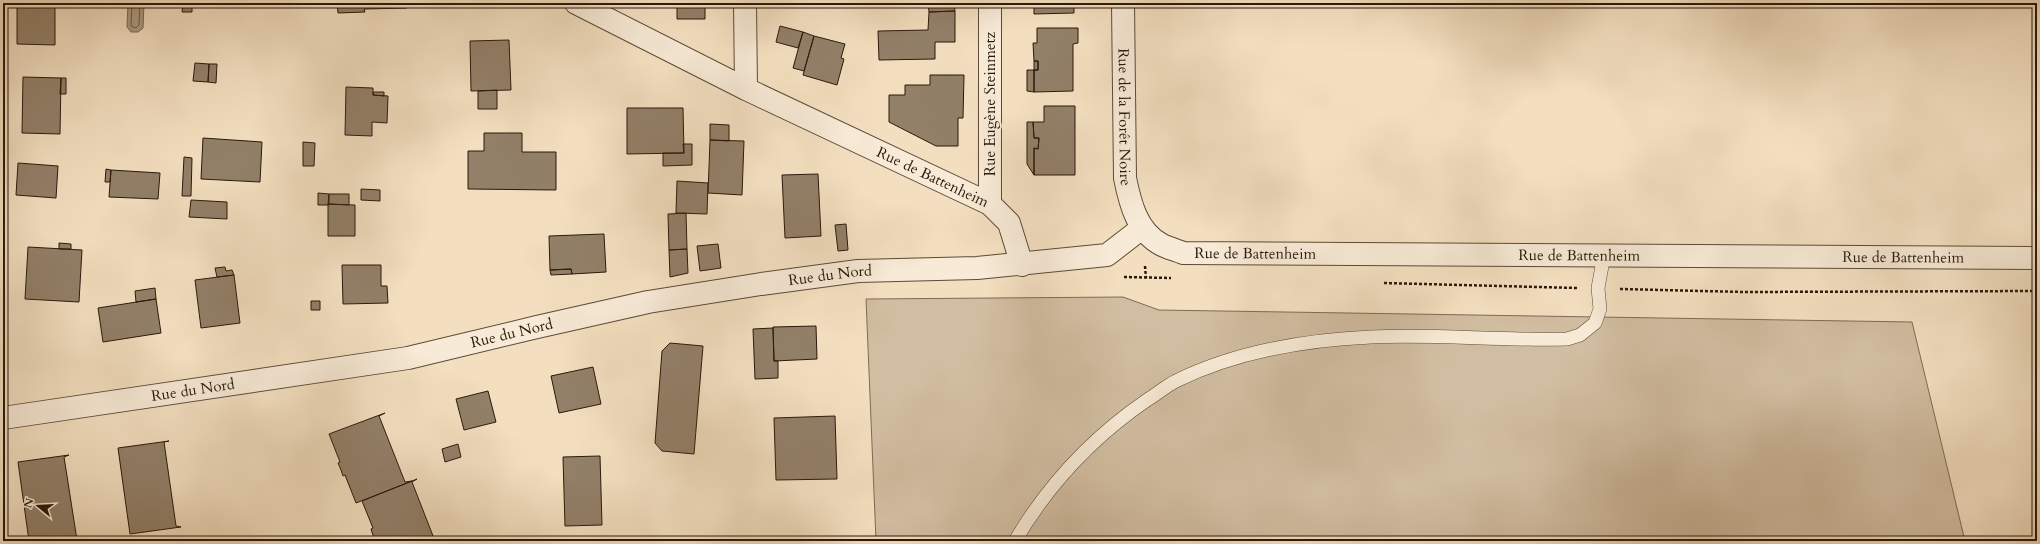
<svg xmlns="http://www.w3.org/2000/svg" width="2040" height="544" font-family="Cardo,serif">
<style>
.green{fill:#d1bda1;stroke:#7d6b56}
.water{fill:#ae9c82;stroke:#796852}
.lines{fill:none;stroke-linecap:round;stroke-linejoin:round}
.shore{stroke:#6c5a46;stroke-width:1}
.building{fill:#928069;stroke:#29190b}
.lane-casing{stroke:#5c4a38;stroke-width:14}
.street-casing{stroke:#5c4a38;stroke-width:24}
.path{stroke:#29190b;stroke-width:2.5;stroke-dasharray:3 2;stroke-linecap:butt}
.lane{stroke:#f7ead6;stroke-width:13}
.street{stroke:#f7ead6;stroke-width:22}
.labels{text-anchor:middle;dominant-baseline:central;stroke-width:3.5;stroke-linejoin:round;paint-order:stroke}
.street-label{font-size:15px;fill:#29190b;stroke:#f7ead6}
</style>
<rect width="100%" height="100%" fill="#f3dfc0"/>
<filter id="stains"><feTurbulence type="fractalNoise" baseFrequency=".005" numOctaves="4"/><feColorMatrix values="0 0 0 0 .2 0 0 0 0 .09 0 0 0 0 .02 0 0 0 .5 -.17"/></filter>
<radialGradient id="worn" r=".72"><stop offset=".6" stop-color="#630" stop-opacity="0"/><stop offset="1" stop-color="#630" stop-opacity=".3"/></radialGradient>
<!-- green -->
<path class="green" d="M1123 297 1159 310 1912 322 1965 541H876L866 299Z"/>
<!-- water -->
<path class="water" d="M128 3H144L143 28 138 32H131L127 27Z"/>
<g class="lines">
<!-- shore -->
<path class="shore" d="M132 3 131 26 136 28 139 25 140 3"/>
</g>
<!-- building -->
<path class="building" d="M17 3H55V45L17 44Z
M183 3 192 4V12H182Z
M194 3H210L209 5 194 4Z
M337 3H407V8L364 9 365 12 338 13Z
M677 3H705V19H677Z
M928 3H954L955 11 929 12Z
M1034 3H1074V13L1034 14Z
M955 11V42H935V59L879 60 878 31 928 30 929 12Z
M780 26 803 32 798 48 776 42Z
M1037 28H1078V43L1073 44V91L1034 92V70H1038V61H1034L1033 43H1037Z
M803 32 814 36 804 71 793 68Z
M814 36 845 44 841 58 844 59 837 85 803 75Z
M509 40 511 90 471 91 470 41Z
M1034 61H1038V70H1034Z
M195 63 209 64 208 82 193 81Z
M209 64H217L216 83 208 82Z
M1027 70H1034V92L1027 91Z
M930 75H964L963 118H958V146H936L889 122V95H905V85H930Z
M23 77 61 78 60 134 22 133Z
M61 78H66V94H60Z
M346 87 373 88V95L388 96 387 123 372 122V136L345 135Z
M497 90V109H478V91Z
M373 92H384V96L373 95Z
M1044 106H1075V175H1034V148L1038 149 1039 138H1034L1033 122H1044Z
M627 108H683L684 153 627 154Z
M1027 122H1033L1034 138H1039L1038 149 1034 148V175L1027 164Z
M710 124 729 125V141L710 140Z
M484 133H522V152H556V190L468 189V151H484Z
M203 138 262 142 260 182 201 179Z
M710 140 744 141 742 195 708 193Z
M303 142 315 143 314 166H303Z
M683 144H692V165L663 166V153H684Z
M184 157 192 158 191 196H182Z
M18 163 58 166 56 198 16 195Z
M106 169 111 170 110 182H105Z
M111 170 160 173 158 199 109 197Z
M818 174 821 236 785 238 782 175Z
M677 181 708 183 707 214 676 213Z
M361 189 380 190V201L361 200Z
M318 193 329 194V205H318Z
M329 194H349V205L328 204Z
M191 200 227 202V219L189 217Z
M328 204 355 205V236H328Z
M686 213 687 249 669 250 668 214Z
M846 224 848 250 838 251 835 225Z
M604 234 606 272 572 274 571 269 550 270 549 236Z
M59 243 71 244V249H59Z
M718 244 721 268 700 271 697 246Z
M28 247 82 250 79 302 25 299Z
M687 249 688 273 670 277 669 250Z
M342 265H381V286H387L388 303 343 304Z
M225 267 226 271 232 270 234 275 217 277 215 268Z
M571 269 572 274 551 275 550 270Z
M234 275 240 323 201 328 195 280Z
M155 288 156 299 136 302 135 291Z
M156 299 161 333 103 342 98 308Z
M311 301H320V310H311Z
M816 326 817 359 774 361 773 327Z
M773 328 774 361H778V378L755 379 753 329Z
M670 343 703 346 694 454 662 451 655 443 662 351Z
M593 367 601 404 559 413 551 376Z
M488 391 496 422 464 430 456 399Z
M385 413 379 416 405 482 412 481 356 503 345 475 343 476 341 470 338 463 340 462 329 434Z
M835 416 837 479 776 480 774 418Z
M169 441 164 442 176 526 181 527 130 534 118 448Z
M458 444 461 457 445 462 442 449Z
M69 455 64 457 77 540 81 541H29L18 462Z
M600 456 602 525 565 526 563 457Z
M417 479 412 482 435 541H375L371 529 373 528 362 501Z"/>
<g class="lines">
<defs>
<path id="lane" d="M1015 541C1048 485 1093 437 1147 400 1157 394 1166 386 1176 381 1237 351 1305 340 1371 337 1437 334 1502 341 1567 339L1580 335 1595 323 1600 309 1598 288 1604 255"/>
<g id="street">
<path id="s1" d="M576 3 746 89 990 204 1009 223 1022 265"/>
<path d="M745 3 746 89"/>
<path d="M990 3V204"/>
<path id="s2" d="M1123 3 1125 178C1130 203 1137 232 1162 245 1168 248 1176 250 1183 253L2037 258"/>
<path id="s3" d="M3 418 408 358 537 327 648 302 761 284 858 271 977 268 1107 255 1142 228"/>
</g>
</defs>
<!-- lane casing -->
<use href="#lane" class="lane-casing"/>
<!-- street casing -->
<use href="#street" class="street-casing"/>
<!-- path -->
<path class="path" d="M1145 266 1146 278
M1124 277 1171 278
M1384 283 1577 288
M1620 289 1744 292 2037 291"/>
<!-- lane -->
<use href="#lane" class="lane"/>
<!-- street -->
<use href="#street" class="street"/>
</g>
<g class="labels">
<!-- street labels -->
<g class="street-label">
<text transform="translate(990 104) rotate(-90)">Rue Eugène Steinmetz</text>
<text stroke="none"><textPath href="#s2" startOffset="114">Rue de la Forêt Noire</textPath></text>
<text stroke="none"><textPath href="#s1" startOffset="397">Rue de Battenheim</textPath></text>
<text stroke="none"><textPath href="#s2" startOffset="349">Rue de Battenheim</textPath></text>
<text stroke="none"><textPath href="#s2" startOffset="673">Rue de Battenheim</textPath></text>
<text stroke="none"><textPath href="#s2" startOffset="997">Rue de Battenheim</textPath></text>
<text stroke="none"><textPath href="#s3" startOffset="840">Rue du Nord</textPath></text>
<text stroke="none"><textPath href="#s3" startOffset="516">Rue du Nord</textPath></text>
<text stroke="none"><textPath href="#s3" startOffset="192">Rue du Nord</textPath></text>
</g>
</g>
<!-- margin -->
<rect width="2040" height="544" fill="none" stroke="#f3dfc0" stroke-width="16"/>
<rect x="4" y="4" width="2032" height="536" fill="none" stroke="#29190b" stroke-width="2"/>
<rect x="8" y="8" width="2024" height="528" fill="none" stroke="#29190b"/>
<!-- north arrow -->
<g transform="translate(38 506) rotate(288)" stroke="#f7ead6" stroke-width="3" paint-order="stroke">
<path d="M0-3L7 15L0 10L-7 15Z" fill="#29190b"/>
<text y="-6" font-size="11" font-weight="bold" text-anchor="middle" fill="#29190b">N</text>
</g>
<rect width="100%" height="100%" filter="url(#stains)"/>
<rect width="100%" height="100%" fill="url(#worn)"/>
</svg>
